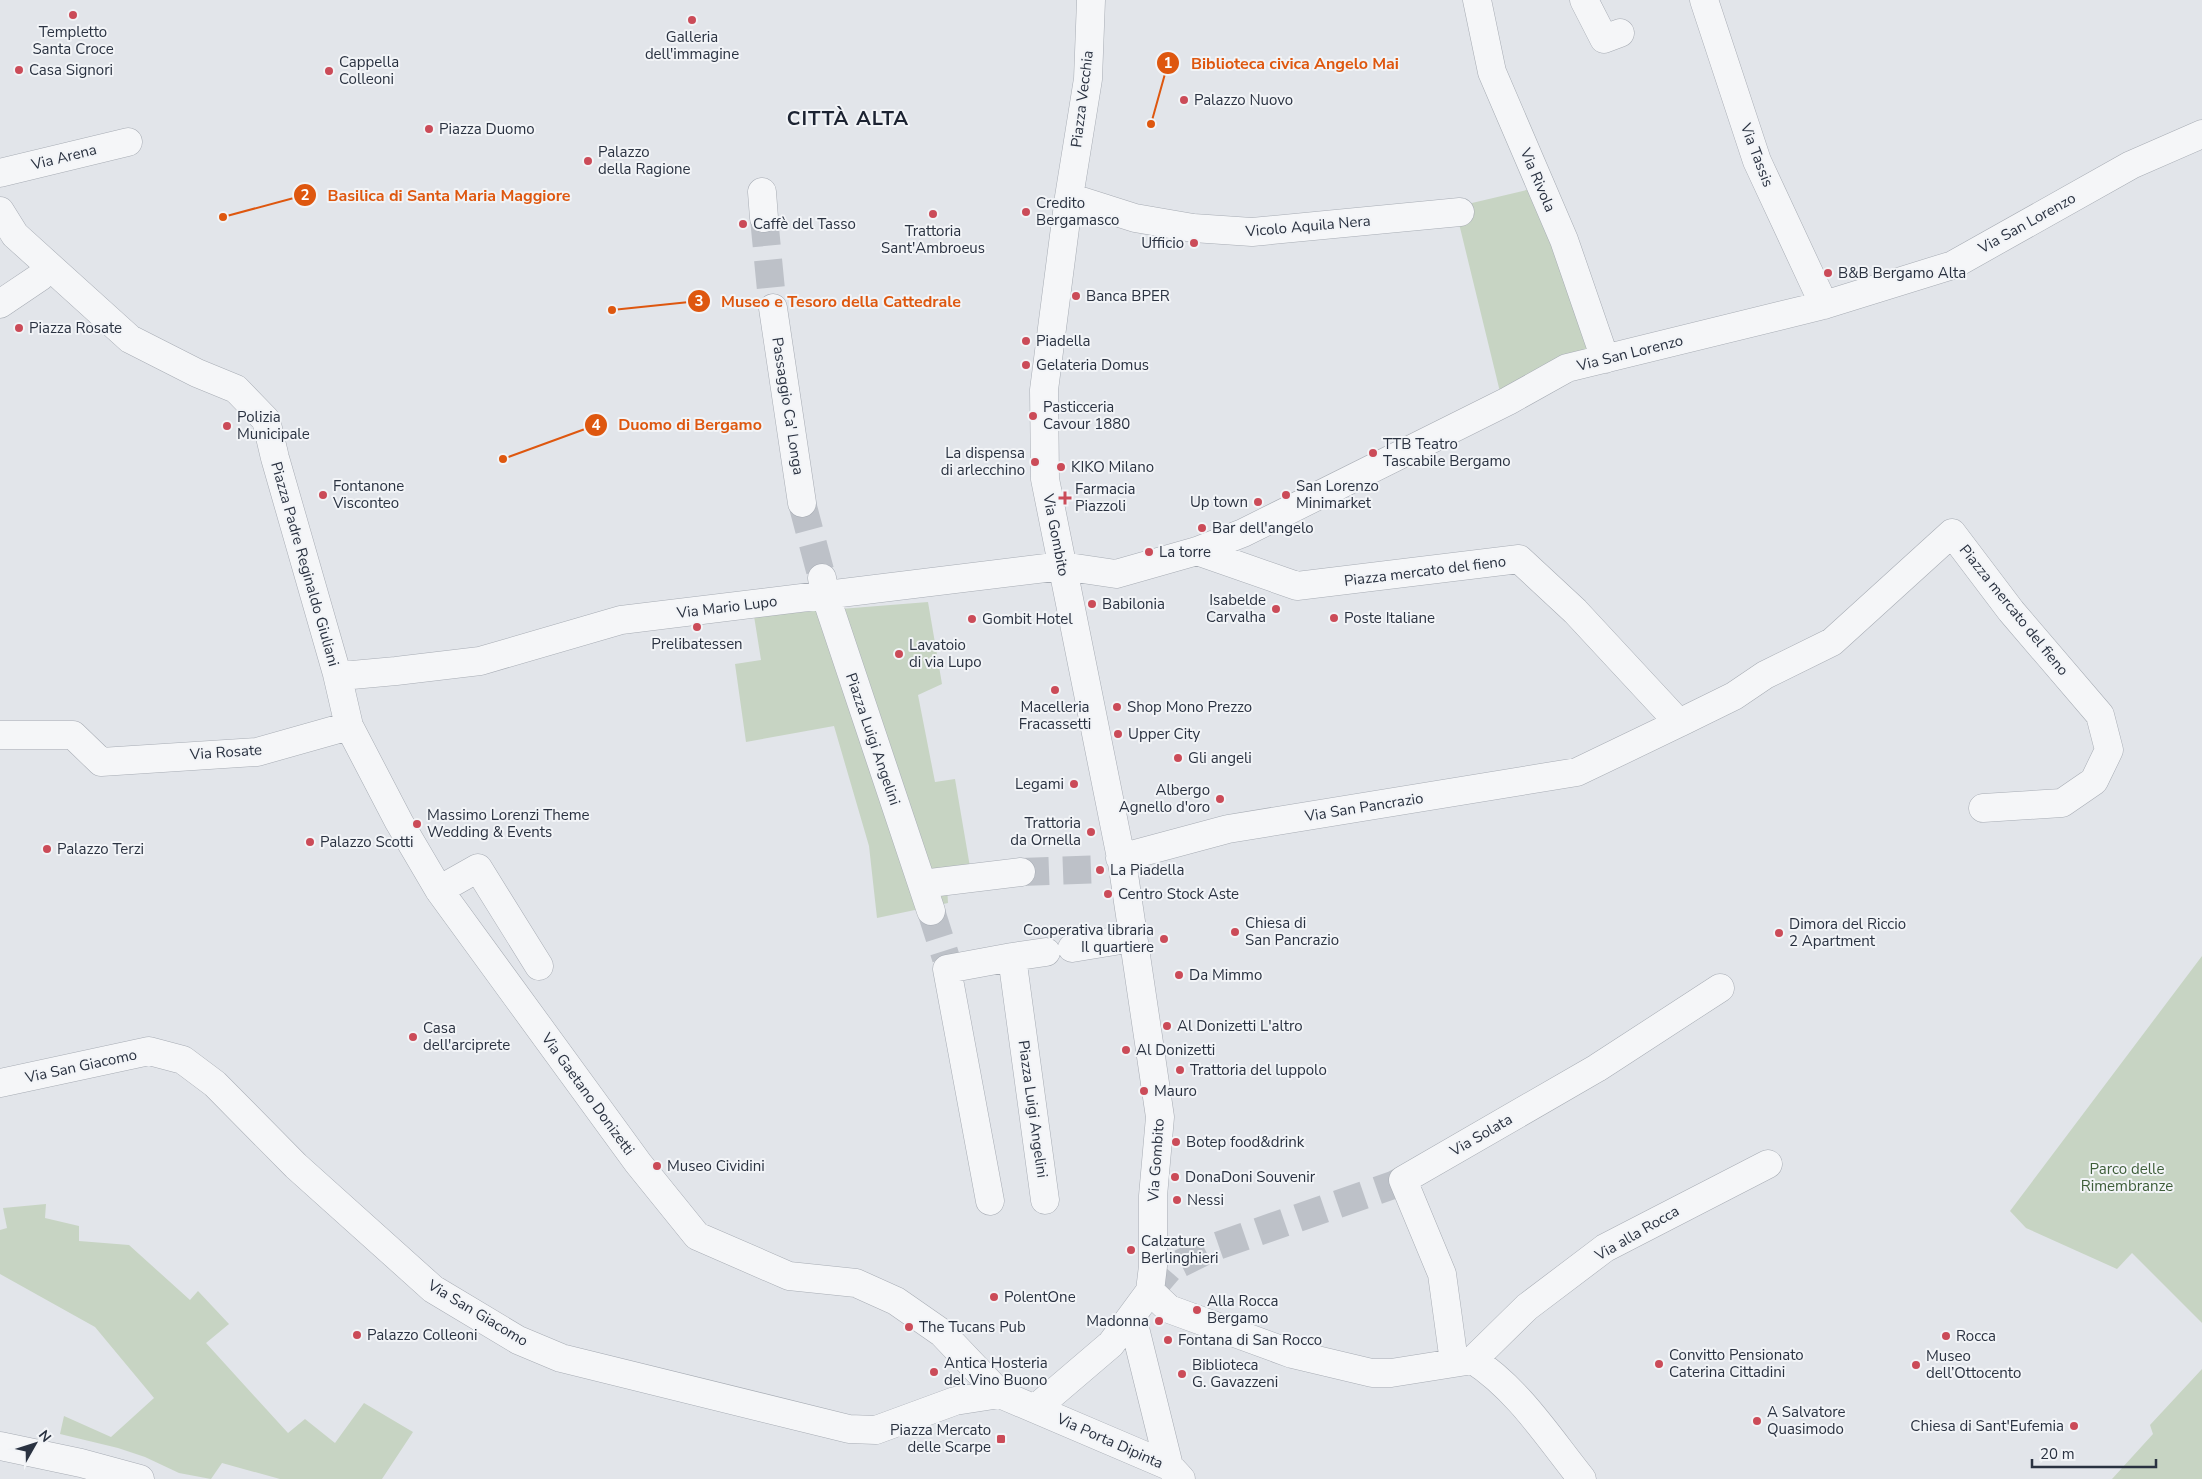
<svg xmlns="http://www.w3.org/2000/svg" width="2202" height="1479" font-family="'Nunito Sans',sans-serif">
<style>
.green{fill:#c7d4c3}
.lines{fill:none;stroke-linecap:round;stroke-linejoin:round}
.minor-tunnel{stroke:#bdc1c8;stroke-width:28;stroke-dasharray:28 14;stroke-linecap:butt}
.minor-casing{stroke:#a7acb4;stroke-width:29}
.minor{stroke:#f5f6f8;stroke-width:28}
.poi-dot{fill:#cb4b58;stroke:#f2f4f7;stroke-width:2}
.labels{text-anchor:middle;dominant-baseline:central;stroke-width:4;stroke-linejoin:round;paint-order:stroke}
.poi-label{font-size:15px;fill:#2a3241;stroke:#f2f4f7;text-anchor:start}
.street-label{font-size:15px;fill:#2a3241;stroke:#f2f4f7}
.park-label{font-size:15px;fill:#3d5d38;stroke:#f2f4f7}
.district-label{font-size:20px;font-weight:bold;letter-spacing:1px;fill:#1c2332;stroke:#f2f4f7}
.leader{fill:none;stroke:#de570f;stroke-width:2}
.callout-dot{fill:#de570f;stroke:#f2f4f7;stroke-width:2}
.mark-label{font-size:15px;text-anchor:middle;font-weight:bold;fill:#fff}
.callout-label{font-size:16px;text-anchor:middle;font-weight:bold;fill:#de570f;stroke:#f2f4f7;stroke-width:4;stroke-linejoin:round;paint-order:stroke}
</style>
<rect width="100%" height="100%" fill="#e2e5ea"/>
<!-- green -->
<path class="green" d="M1535 188 1595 355 1501 396 1455 207Z
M928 602 942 684 918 695 935 782 955 779 970 867 946 870 948 903 877 918 869 846 834 726 746 742 735 664 761 660 754 616Z
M2202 956V1323L2132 1253 2117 1269 2026 1228 2010 1211Z
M46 1204 45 1218 79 1226V1241L129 1245 190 1300 198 1291 229 1324 206 1343 288 1433 305 1419 335 1443 364 1403 413 1432 382 1479H280L222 1463 211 1479 179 1473 145 1457 118 1448 60 1434 64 1416 111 1437 154 1398 95 1327 0 1274V1230L7 1228 3 1208Z
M2202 1369V1479H2112L2153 1434 2150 1425Z"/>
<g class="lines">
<!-- minor-tunnel -->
<path class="minor-tunnel" d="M764 218 771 290
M802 503 822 578
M1021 872 1103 869
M931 911 946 958
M1150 1291 1169 1269 1214 1247 1393 1185 1403 1180"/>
<defs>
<path id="minor" d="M1477 0 1492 72 1564 240 1605 359
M1584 0 1604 39 1620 33
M1704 0 1757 161 1824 305
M0 173 128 142
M762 192 764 218
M1069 197 1135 218 1193 228 1252 232 1460 212
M0 211 15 235 130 339 197 373 236 389 266 420 275 458 337 674 349 726 399 822 439 890 638 1163 697 1236 789 1276 856 1283 896 1301 942 1333 1000 1394 1169 1466 1181 1479
M0 304 40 277 49 267
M773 308 802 503
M1197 551 1297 586 1519 559 1575 611 1679 723 1734 696 1765 675 1832 642 1952 533 2011 611 2100 715 2109 750 2094 781 2062 803 1983 808
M822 578 825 594 931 911
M337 674 352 675 396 671 480 661 621 620 1062 566 1116 574 1197 551 1243 533 1508 401 1567 368 1824 305 1953 265 2131 165 2202 134
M0 735H73L101 762 257 752 349 726
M1120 858 1228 829 1577 772 1679 723
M922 884 1021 872
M439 890 478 868 539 966
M1072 948 1133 938
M0 1083 149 1051 183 1060 215 1084 296 1166 433 1289 518 1340 561 1358 849 1429 876 1430 955 1401 1000 1394
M1045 1200 1012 957 1046 952
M990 1201 947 969 1012 957
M1150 1291 1169 1309 1292 1354 1372 1373H1391L1473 1360 1527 1307 1605 1248 1768 1164
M1132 1316 1169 1466
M1473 1360C1518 1389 1549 1438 1582 1479
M1454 1362 1442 1274 1403 1180 1597 1068 1720 988
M1036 1408 1111 1344 1150 1291 1153 1266V1196L1160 1117 1123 868 1045 479 1044 390 1069 197 1088 79 1091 0
M0 1446 81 1463 140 1479"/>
</defs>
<!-- minor casing -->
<use href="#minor" class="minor-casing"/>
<!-- minor -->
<use href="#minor" class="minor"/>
</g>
<!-- markers -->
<g class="poi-dot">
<circle cx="73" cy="15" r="5"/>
<circle cx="692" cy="20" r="5"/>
<circle cx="19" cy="70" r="5"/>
<circle cx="329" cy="71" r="5"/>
<circle cx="1184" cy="100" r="5"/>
<circle cx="429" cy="129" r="5"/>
<circle cx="588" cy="161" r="5"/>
<circle cx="1026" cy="212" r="5"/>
<circle cx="933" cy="214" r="5"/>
<circle cx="743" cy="224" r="5"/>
<circle cx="1194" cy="243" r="5"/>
<circle cx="1828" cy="273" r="5"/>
<circle cx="1076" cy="296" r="5"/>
<circle cx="19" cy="328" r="5"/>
<circle cx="1026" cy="341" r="5"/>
<circle cx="1026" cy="365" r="5"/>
<circle cx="1033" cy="416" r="5"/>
<circle cx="227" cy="426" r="5"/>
<circle cx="1373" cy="453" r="5"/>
<circle cx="1035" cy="462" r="5"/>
<circle cx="1061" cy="467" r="5"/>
<circle cx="323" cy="495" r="5"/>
<circle cx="1286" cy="495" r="5"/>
<path d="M1062.5 490.5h5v5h5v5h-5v5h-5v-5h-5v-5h5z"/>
<circle cx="1258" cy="502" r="5"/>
<circle cx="1202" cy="528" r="5"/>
<circle cx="1149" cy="552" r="5"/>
<circle cx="1092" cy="604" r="5"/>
<circle cx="1276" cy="609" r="5"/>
<circle cx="1334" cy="618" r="5"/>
<circle cx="972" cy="619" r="5"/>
<circle cx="697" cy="627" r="5"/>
<circle cx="899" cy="654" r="5"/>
<circle cx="1055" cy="690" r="5"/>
<circle cx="1117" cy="707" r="5"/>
<circle cx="1118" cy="734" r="5"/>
<circle cx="1178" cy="758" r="5"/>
<circle cx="1074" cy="784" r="5"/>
<circle cx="1220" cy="799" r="5"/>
<circle cx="417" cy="824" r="5"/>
<circle cx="1091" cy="832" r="5"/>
<circle cx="310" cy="842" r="5"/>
<circle cx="47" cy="849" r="5"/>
<circle cx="1100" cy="870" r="5"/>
<circle cx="1108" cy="894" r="5"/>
<circle cx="1235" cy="932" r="5"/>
<circle cx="1779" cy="933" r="5"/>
<circle cx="1164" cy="939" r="5"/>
<circle cx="1179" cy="975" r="5"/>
<circle cx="1167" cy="1026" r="5"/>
<circle cx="413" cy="1037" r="5"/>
<circle cx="1126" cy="1050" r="5"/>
<circle cx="1180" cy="1070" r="5"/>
<circle cx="1144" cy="1091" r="5"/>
<circle cx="1176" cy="1142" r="5"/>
<circle cx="657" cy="1166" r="5"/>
<circle cx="1175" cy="1177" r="5"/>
<circle cx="1177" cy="1200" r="5"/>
<circle cx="1131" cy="1250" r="5"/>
<circle cx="994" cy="1297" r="5"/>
<circle cx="1197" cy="1310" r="5"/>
<circle cx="1159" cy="1321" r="5"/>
<circle cx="909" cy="1327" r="5"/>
<circle cx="357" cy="1335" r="5"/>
<circle cx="1946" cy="1336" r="5"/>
<circle cx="1168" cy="1340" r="5"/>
<circle cx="1659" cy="1364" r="5"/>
<circle cx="1916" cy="1365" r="5"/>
<circle cx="934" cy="1372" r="5"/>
<circle cx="1182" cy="1374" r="5"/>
<circle cx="1757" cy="1421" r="5"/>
<circle cx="2074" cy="1426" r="5"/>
<rect x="996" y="1434" width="10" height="10" rx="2.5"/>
</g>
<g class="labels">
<!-- poi labels -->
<g class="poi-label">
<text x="73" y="32" text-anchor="middle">Templetto<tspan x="73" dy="17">Santa Croce</tspan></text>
<text x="692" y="37" text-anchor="middle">Galleria<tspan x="692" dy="17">dell'immagine</tspan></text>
<text x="339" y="62">Cappella<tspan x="339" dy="17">Colleoni</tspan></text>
<text x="29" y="70">Casa Signori</text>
<text x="1194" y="100">Palazzo Nuovo</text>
<text x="439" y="129">Piazza Duomo</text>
<text x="598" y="152">Palazzo<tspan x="598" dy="17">della Ragione</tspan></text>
<text x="1036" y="203">Credito<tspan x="1036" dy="17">Bergamasco</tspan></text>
<text x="753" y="224">Caffè del Tasso</text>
<text x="933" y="231" text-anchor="middle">Trattoria<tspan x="933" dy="17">Sant'Ambroeus</tspan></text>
<text x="1184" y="243" text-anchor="end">Ufficio</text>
<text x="1838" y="273">B&amp;B Bergamo Alta</text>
<text x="1086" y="296">Banca BPER</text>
<text x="29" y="328">Piazza Rosate</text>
<text x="1036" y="341">Piadella</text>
<text x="1036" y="365">Gelateria Domus</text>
<text x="1043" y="407">Pasticceria<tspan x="1043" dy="17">Cavour 1880</tspan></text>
<text x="237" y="417">Polizia<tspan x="237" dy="17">Municipale</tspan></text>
<text x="1383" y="444">TTB Teatro<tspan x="1383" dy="17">Tascabile Bergamo</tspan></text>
<text x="1025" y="453" text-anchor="end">La dispensa<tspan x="1025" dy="17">di arlecchino</tspan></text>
<text x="1071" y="467">KIKO Milano</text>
<text x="333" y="486">Fontanone<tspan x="333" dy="17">Visconteo</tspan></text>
<text x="1296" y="486">San Lorenzo<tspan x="1296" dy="17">Minimarket</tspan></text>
<text x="1075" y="489">Farmacia<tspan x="1075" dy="17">Piazzoli</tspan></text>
<text x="1248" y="502" text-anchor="end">Up town</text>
<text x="1212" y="528">Bar dell'angelo</text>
<text x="1159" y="552">La torre</text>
<text x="1266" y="600" text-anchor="end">Isabelde<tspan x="1266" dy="17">Carvalha</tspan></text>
<text x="1102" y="604">Babilonia</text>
<text x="1344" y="618">Poste Italiane</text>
<text x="982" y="619">Gombit Hotel</text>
<text x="697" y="644" text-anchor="middle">Prelibatessen</text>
<text x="909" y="645">Lavatoio<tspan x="909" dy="17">di via Lupo</tspan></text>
<text x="1055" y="707" text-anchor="middle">Macelleria<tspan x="1055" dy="17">Fracassetti</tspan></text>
<text x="1127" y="707">Shop Mono Prezzo</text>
<text x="1128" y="734">Upper City</text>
<text x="1188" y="758">Gli angeli</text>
<text x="1064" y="784" text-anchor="end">Legami</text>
<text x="1210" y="790" text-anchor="end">Albergo<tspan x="1210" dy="17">Agnello d'oro</tspan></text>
<text x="427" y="815">Massimo Lorenzi Theme<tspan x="427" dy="17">Wedding &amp; Events</tspan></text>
<text x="1081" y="823" text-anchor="end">Trattoria<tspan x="1081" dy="17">da Ornella</tspan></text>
<text x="320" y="842">Palazzo Scotti</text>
<text x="57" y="849">Palazzo Terzi</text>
<text x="1110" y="870">La Piadella</text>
<text x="1118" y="894">Centro Stock Aste</text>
<text x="1245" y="923">Chiesa di<tspan x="1245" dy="17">San Pancrazio</tspan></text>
<text x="1789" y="924">Dimora del Riccio<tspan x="1789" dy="17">2 Apartment</tspan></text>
<text x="1154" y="930" text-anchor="end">Cooperativa libraria<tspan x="1154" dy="17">Il quartiere</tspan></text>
<text x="1189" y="975">Da Mimmo</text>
<text x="1177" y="1026">Al Donizetti L'altro</text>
<text x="423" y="1028">Casa<tspan x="423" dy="17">dell'arciprete</tspan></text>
<text x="1136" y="1050">Al Donizetti</text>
<text x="1190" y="1070">Trattoria del luppolo</text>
<text x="1154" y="1091">Mauro</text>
<text x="1186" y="1142">Botep food&amp;drink</text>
<text x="667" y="1166">Museo Cividini</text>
<text x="1185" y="1177">DonaDoni Souvenir</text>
<text x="1187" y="1200">Nessi</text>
<text x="1141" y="1241">Calzature<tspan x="1141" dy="17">Berlinghieri</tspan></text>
<text x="1004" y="1297">PolentOne</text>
<text x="1207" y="1301">Alla Rocca<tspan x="1207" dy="17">Bergamo</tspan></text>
<text x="1149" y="1321" text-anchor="end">Madonna</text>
<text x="919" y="1327">The Tucans Pub</text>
<text x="367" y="1335">Palazzo Colleoni</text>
<text x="1956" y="1336">Rocca</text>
<text x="1178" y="1340">Fontana di San Rocco</text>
<text x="1669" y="1355">Convitto Pensionato<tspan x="1669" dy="17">Caterina Cittadini</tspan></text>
<text x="1926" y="1356">Museo<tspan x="1926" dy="17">dell’Ottocento</tspan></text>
<text x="944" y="1363">Antica Hosteria<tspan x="944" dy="17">del Vino Buono</tspan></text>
<text x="1192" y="1365">Biblioteca<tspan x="1192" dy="17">G. Gavazzeni</tspan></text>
<text x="1767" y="1412">A Salvatore<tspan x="1767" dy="17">Quasimodo</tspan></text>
<text x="2064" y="1426" text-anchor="end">Chiesa di Sant'Eufemia</text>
<text x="991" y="1430" text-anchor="end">Piazza Mercato<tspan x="991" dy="17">delle Scarpe</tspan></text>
</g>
<!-- street labels -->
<g class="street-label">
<text transform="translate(1082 99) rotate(-83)">Piazza Vecchia</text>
<text transform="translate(1757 155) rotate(69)">Via Tassis</text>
<text transform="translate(64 157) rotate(-14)">Via Arena</text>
<text transform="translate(1538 180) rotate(67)">Via Rivola</text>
<text transform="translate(2027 223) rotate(-29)">Via San Lorenzo</text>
<text transform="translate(1308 226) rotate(-5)">Vicolo Aquila Nera</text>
<text transform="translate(1630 353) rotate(-14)">Via San Lorenzo</text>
<text transform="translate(788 406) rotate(81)">Passaggio Ca' Longa</text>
<text transform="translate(1056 535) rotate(79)">Via Gombito</text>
<text transform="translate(305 564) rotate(74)">Piazza Padre Reginaldo Giuliani</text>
<text transform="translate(1425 571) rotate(-7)">Piazza mercato del fieno</text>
<text transform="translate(727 607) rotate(-7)">Via Mario Lupo</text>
<text transform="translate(2014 610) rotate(51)">Piazza mercato del fieno</text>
<text transform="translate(873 739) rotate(71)">Piazza Luigi Angelini</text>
<text transform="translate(226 752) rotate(-4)">Via Rosate</text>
<text transform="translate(1364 807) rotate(-9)">Via San Pancrazio</text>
<text transform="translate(81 1066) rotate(-12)">Via San Giacomo</text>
<text transform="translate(588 1094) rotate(54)">Via Gaetano Donizetti</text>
<text transform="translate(1033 1109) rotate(82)">Piazza Luigi Angelini</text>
<text transform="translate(1481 1135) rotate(-30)">Via Solata</text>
<text transform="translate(1156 1160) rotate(-86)">Via Gombito</text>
<text transform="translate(1637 1233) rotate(-30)">Via alla Rocca</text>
<text transform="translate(478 1313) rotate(31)">Via San Giacomo</text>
<text transform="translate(1110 1441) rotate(24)">Via Porta Dipinta</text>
</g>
<!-- park labels -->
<g class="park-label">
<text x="2127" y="1169">Parco delle<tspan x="2127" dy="17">Rimembranze</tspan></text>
</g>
<!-- district labels -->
<g class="district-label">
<text x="848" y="118">CITTÀ ALTA</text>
</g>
</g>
<!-- callouts -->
<path class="leader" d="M1151 124L1168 63M223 217L305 195M612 310L699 301M503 459L596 425"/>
<g class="callout-dot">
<circle cx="1151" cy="124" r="5"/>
<circle cx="223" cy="217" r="5"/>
<circle cx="612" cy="310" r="5"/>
<circle cx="503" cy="459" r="5"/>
<circle cx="1168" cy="63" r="12"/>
<circle cx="305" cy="195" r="12"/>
<circle cx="699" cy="301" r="12"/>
<circle cx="596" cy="425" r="12"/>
</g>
<g class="mark-label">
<text x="1168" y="68">1</text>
<text x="305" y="200">2</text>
<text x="699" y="306">3</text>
<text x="596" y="430">4</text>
</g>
<g class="callout-label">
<text x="1295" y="69">Biblioteca civica Angelo Mai</text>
<text x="449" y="201">Basilica di Santa Maria Maggiore</text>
<text x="841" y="307">Museo e Tesoro della Cattedrale</text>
<text x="690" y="430">Duomo di Bergamo</text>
</g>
<!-- north arrow -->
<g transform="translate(35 1444) rotate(51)" stroke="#f2f4f7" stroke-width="4" paint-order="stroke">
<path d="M0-4L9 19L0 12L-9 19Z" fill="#2a3241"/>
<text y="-8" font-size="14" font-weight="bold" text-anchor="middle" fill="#2a3241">N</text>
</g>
<!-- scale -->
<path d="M2032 1459v8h124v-8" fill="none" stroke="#2a3241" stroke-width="2.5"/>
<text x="2040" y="1459" font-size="15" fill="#2a3241" stroke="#f2f4f7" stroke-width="4" paint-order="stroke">20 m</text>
</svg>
